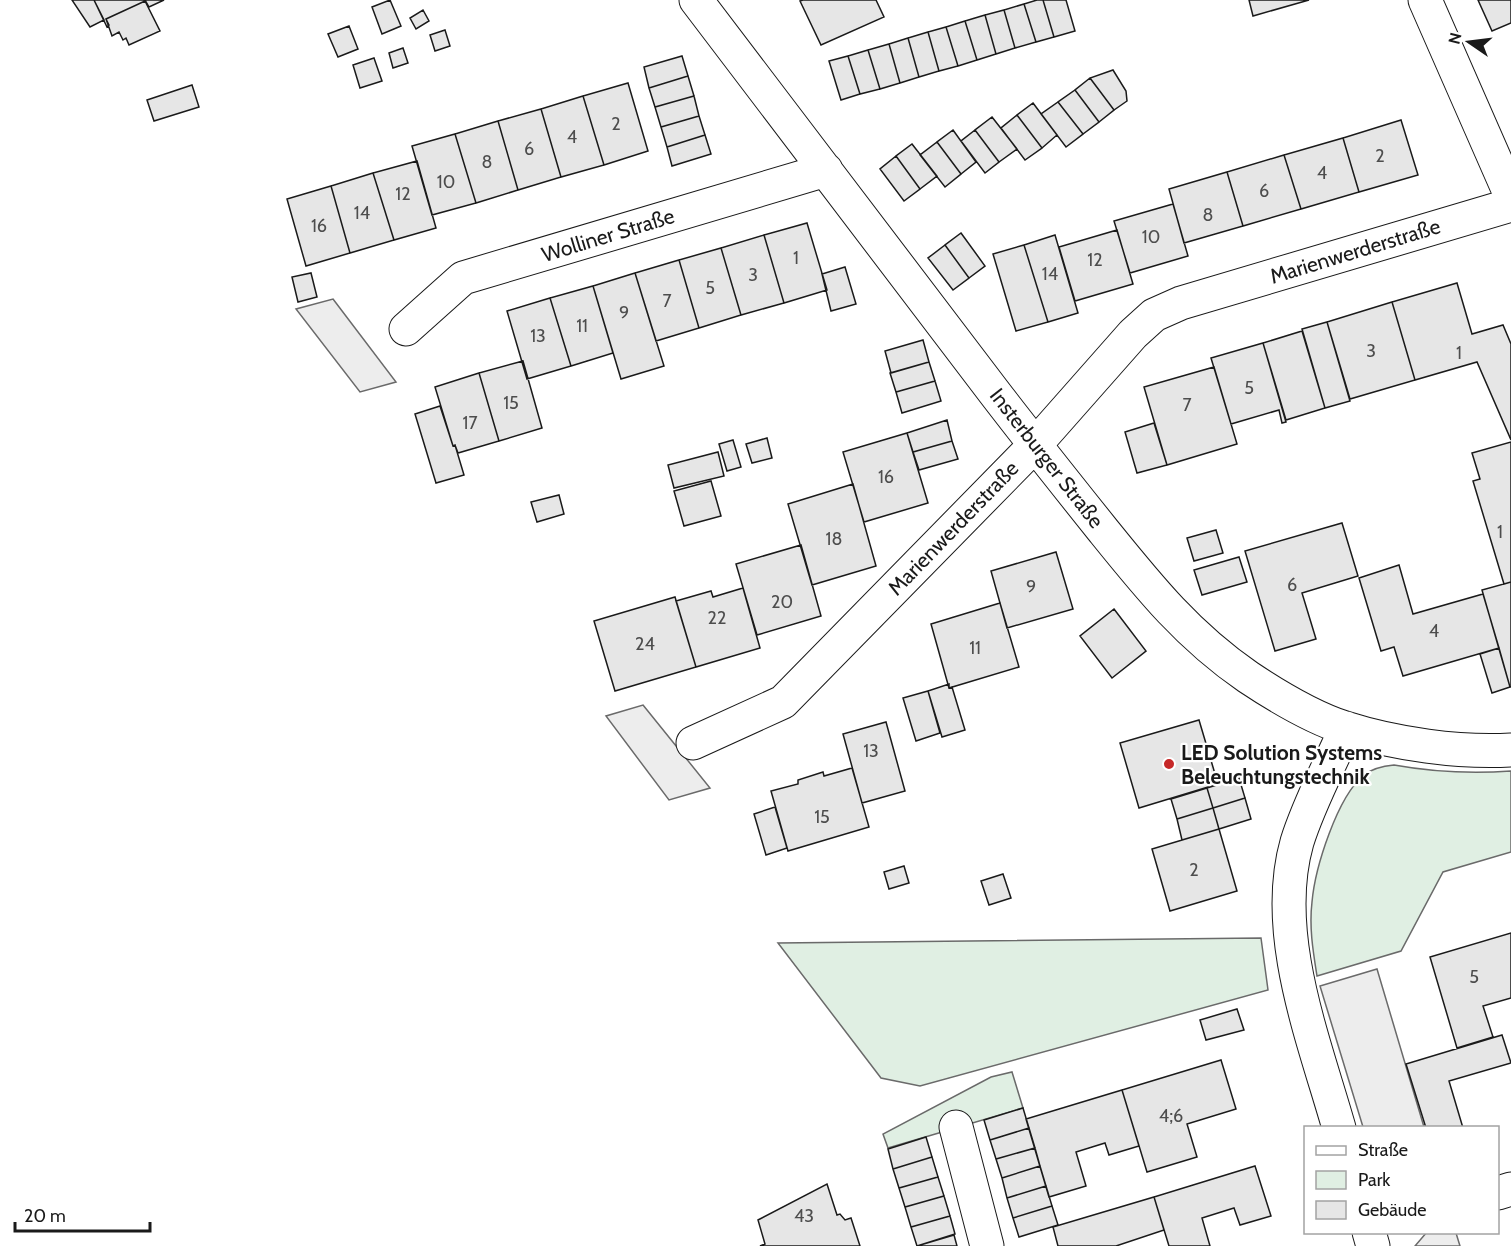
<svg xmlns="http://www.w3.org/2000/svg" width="1511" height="1246" font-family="Cabin,sans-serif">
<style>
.green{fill:#e0efe3;stroke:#6a6a6a;stroke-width:1.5}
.parking{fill:#ededed;stroke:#6a6a6a;stroke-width:1.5}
.building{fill:#e6e6e6;stroke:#1a1a1a;stroke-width:1.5}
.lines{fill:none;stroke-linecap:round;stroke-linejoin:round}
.minor-casing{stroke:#1a1a1a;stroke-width:35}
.minor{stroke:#fff;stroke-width:33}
.poi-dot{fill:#c62828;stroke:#fff;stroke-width:2}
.labels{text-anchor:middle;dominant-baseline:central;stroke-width:4.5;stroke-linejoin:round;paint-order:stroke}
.number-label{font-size:18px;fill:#4d4d4d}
.street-label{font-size:21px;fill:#1a1a1a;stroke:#fff}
.poi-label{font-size:21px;font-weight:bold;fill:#1a1a1a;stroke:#fff;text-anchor:start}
</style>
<rect width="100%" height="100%" fill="#fff"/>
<!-- green -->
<path class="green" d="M1394 765C1433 772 1471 774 1511 771V852L1443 872 1401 951 1317 976C1313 951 1309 927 1312 902 1315 868 1337 797 1364 775 1373 768 1383 766 1394 765Z
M1261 938 1268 990 920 1086 881 1078 778 943Z
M1012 1072 1023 1108 888 1148 883 1134 991 1077Z"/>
<!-- parking -->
<path class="parking" d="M333 299 396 382 360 392 296 309Z
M643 705 710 788 669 800 606 716Z
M1377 969 1424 1127H1363L1320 986Z
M1427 1232 1456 1233 1460 1246H1415Z"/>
<!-- building -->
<path class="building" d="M72 0H94L104 20 90 27Z
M94 0H145V1L106 19 109 25 107 27Z
M145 0H164L149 7Z
M390 0 401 26 382 34 372 7Z
M803 0H876L884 17 821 45 800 1Z
M1037 0H1043L1054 37 1036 42 1024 4Z
M1043 0H1066L1075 31 1054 37Z
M1249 0H1309L1253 16Z
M1478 0H1511V23L1492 31Z
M145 1 160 31 129 45 126 38 123 40 119 32 112 36 106 19Z
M1024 4 1036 42 1015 48 1004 10Z
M423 10 429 21 416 29 410 18Z
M1004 10 1015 48 996 54 985 15Z
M985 15 996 54 977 60 965 21Z
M965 21 977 60 958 66 946 27Z
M349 26 358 49 338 57 328 34Z
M946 27 958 66 939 71 928 32Z
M445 30 450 46 435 51 430 35Z
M928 32 939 71 919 77 908 38Z
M908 38 919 77 900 83 889 44Z
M889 44 900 83 880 89 868 50Z
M403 48 408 63 393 68 389 53Z
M868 50 880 89 860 94 848 56Z
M682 56 688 76 649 88 644 67Z
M848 56 860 94 841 100 829 61Z
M374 58 382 81 360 88 353 65Z
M1113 70 1126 91 1127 101 1114 110 1090 78Z
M688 76 694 96 655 107 649 88Z
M1090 78 1114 110 1099 122 1075 90Z
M628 83 648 151 604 165 583 96Z
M192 85 199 107 154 121 147 100Z
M1075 90 1099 122 1083 134 1058 102Z
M583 96 604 165 561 177 541 109Z
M694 96 699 116 661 127 655 107Z
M1058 102 1083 134 1066 147 1041 114Z
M1033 103 1057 135 1042 148 1017 115Z
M541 109 561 177 518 190 498 121Z
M1017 115 1042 148 1025 160 1001 128Z
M699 116 705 135 667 147 661 127Z
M992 117 1017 149 999 162 975 130Z
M1401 120 1418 175 1359 192 1343 138Z
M498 121 518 190 476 203 455 134Z
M953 130 976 162 961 174 937 142Z
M975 130 999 162 985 173 961 141Z
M455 134 476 203 432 215 412 146Z
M705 135 711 154 672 166 667 147Z
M1343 138 1359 192 1301 209 1284 155Z
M937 142 961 174 945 187 920 155Z
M912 144 937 176 920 189 896 156Z
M1284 155 1301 209 1243 226 1227 172Z
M896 156 920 189 904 201 880 169Z
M417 161 436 228 394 240 373 173Z
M1227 172 1243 226 1184 243 1169 189Z
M373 173 394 240 350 253 331 186Z
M331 186 350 253 306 266 287 199Z
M1173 204 1188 256 1130 273 1114 221Z
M807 223 827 290 784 303 764 235Z
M1117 230 1133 284 1075 301 1059 247Z
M961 233 985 266 969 278 945 245Z
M764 235 784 303 741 315 721 248Z
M1055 235 1078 313 1048 322 1024 245Z
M945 245 969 278 953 290 928 258Z
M1024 245 1048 322 1016 331 993 254Z
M721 248 741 315 699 328 679 260Z
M679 260 699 328 656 341 635 273Z
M845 267 856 304 831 311 822 274Z
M311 273 317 297 298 302 292 277Z
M635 273 664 366 621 379 593 286Z
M1457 283 1472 334 1503 325 1511 344V440L1477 362 1415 380 1392 302Z
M593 286 613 353 571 366 550 298Z
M550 298 571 366 527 379 507 311Z
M1392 302 1415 380 1350 399 1327 322Z
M1327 322 1350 401 1325 408 1302 329Z
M1302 331 1325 408 1286 420 1263 343Z
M923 340 929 362 891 373 885 351Z
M1263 343 1286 422 1282 423 1279 410 1231 424 1211 358Z
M523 361 542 428 499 441 479 373Z
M929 362 935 381 896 392 890 373Z
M1214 367 1237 444 1167 465 1144 387Z
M479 373 499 441 458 453 455 445 453 446 435 387Z
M935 381 941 401 902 413 896 392Z
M440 406 453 446 455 445 464 475 436 483 415 414Z
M947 420 952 441 913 452 907 433Z
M1154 423 1167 465 1137 473 1125 432Z
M907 433 928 503 864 522 843 452Z
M767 438 772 458 752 463 746 444Z
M733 440 741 467 727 471 719 444Z
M952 441 958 459 919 470 913 452Z
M1511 442V582L1504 584 1473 481 1480 479 1472 453Z
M718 452 724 476 674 488 668 465Z
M711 481 721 516 684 526 674 491Z
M853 484 876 566 812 585 788 504Z
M559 495 564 514 537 522 531 502Z
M1342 523 1358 576 1302 593 1316 639 1275 651 1245 551Z
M1216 530 1223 553 1194 561 1187 538Z
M801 545 821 616 757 635 736 564Z
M1056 552 1073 609 1007 628 991 571Z
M1239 557 1247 582 1202 595 1194 570Z
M1399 565 1413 614 1483 594 1499 648 1403 676 1394 647 1381 651 1359 578Z
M1511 582V687H1510L1482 590Z
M743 588 760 648 696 667 676 601 711 591 713 597Z
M675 597 696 667 615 691 594 621Z
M1000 603 1019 667 949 688 931 624Z
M1114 609 1146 651 1112 678 1080 636Z
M1499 648 1510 687 1492 693 1480 654Z
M949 684V688L952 687 965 730 942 737 928 691Z
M928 691 940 733 916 741 903 698Z
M1199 720 1218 784 1139 808 1120 743Z
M886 722 905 791 862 803 843 734Z
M852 768 869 827 788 851 771 791 798 784V780L823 772 824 776Z
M1239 778 1245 798 1213 808 1207 788Z
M1207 788 1213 808 1177 819 1171 799Z
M1245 798 1251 819 1219 829 1213 808Z
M775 807 787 848 766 855 754 814Z
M1213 808 1219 829 1182 840 1177 819Z
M1219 829 1237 891 1170 911 1152 849Z
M904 866 909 883 889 889 884 872Z
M1003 874 1011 898 989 905 981 881Z
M1511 933V998L1483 1006 1493 1037 1457 1048 1430 957Z
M1237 1009 1244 1030 1206 1040 1200 1020Z
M1502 1035 1511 1063 1449 1081 1463 1128H1426L1406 1064Z
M1221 1060 1236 1109 1187 1124 1197 1157 1147 1172 1122 1090Z
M1122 1090 1139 1146 1109 1155 1105 1143 1076 1152 1086 1186 1049 1197 1026 1119Z
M1023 1108 1029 1128 990 1140 984 1120Z
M1029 1128 1035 1148 996 1159 990 1140Z
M926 1137 932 1157 893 1169 888 1149Z
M1035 1148 1040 1166 1002 1178 996 1159Z
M932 1157 938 1177 899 1188 893 1169Z
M1040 1166 1046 1186 1007 1198 1002 1178Z
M1255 1166 1271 1216 1240 1225 1234 1208 1202 1218 1210 1246H1169L1154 1197Z
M938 1177 944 1196 905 1207 899 1188Z
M827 1184 837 1215 840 1214 845 1220 851 1218 860 1246H760L765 1244 758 1220Z
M1046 1186 1052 1206 1013 1218 1007 1198Z
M944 1196 950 1216 911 1227 905 1207Z
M1154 1197 1164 1230 1116 1246H1058L1053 1227Z
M1052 1206 1058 1225 1019 1237 1013 1218Z
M950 1216 955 1234 917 1246 911 1227Z
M954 1235 957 1246H917Z"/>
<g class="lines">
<defs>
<path id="minor" d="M696 0C796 130 895 261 994 392 1030 439 1066 484 1102 529 1148 586 1187 635 1248 677 1278 697 1311 717 1345 728 1395 744 1459 753 1511 750
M1425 0 1511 196
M406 329 463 278 826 170
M693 743 783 702 1035 445 1133 334 1154 315 1181 303 1511 205
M956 1127 987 1246
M1339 1128C1314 1040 1271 933 1297 842 1309 803 1330 765 1346 728
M1498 1193 1511 1189
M1369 1232 1373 1246"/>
</defs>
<!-- minor casing -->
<use href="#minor" class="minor-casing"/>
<!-- minor -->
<use href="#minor" class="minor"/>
</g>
<!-- markers -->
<circle class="poi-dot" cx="1169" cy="764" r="6"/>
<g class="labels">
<!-- number labels -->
<g class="number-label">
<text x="616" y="124">2</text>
<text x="572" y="137">4</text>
<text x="529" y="149">6</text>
<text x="1380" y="156">2</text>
<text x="487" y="162">8</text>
<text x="1322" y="173">4</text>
<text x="446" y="182">10</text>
<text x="1264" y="191">6</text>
<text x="403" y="194">12</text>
<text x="362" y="213">14</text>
<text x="1208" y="215">8</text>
<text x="319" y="226">16</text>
<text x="1151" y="237">10</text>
<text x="796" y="258">1</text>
<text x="1095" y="260">12</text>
<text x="1050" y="274">14</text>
<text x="753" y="275">3</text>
<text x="710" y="288">5</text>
<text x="667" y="301">7</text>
<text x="624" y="313">9</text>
<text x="582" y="326">11</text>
<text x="538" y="336">13</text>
<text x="1371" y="351">3</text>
<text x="1459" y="353">1</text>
<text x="1249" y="388">5</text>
<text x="511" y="403">15</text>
<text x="1187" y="405">7</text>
<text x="470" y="423">17</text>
<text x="886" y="477">16</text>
<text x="1500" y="532">1</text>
<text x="834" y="539">18</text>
<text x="1292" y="585">6</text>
<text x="1031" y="587">9</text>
<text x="782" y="602">20</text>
<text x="717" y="618">22</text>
<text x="1434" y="631">4</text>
<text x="645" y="644">24</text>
<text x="975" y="648">11</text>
<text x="871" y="751">13</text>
<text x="822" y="817">15</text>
<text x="1194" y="870">2</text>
<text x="1474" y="977">5</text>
<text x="1171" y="1116">4;6</text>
<text x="804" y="1216">43</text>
</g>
<!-- street labels -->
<g class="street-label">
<text transform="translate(608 235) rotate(-17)">Wolliner Straße</text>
<text transform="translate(1355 251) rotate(-17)">Marienwerderstraße</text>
<text transform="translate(1047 458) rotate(52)">Insterburger Straße</text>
<text transform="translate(953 528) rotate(-46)">Marienwerderstraße</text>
</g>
<!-- poi labels -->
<g class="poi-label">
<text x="1181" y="752">LED Solution Systems<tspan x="1181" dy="24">Beleuchtungstechnik</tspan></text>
</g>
</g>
<!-- legend -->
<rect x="1304" y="1126" width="195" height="108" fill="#ffffff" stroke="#a3a3a3" stroke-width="1.5"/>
<rect x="1316" y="1146" width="30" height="9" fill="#ffffff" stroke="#a3a3a3" stroke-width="1.5"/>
<text x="1358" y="1156" font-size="18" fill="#1a1a1a">Straße</text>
<rect x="1316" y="1171" width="30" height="18" fill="#e0efe3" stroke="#a3a3a3" stroke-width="1.5"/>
<text x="1358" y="1186" font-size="18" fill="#1a1a1a">Park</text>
<rect x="1316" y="1201" width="30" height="18" fill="#e6e6e6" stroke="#a3a3a3" stroke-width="1.5"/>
<text x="1358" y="1216" font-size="18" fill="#1a1a1a">Gebäude</text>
<!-- north arrow -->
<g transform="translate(1469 42) rotate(284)" stroke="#ffffff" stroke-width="4.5" paint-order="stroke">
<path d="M0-4.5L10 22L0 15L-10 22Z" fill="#1a1a1a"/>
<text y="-9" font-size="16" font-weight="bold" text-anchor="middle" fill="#1a1a1a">N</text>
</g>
<!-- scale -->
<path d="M15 1222v9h135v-9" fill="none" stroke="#1a1a1a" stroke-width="3"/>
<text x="24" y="1222" font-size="18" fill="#1a1a1a" stroke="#ffffff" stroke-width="4.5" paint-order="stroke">20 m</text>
</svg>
